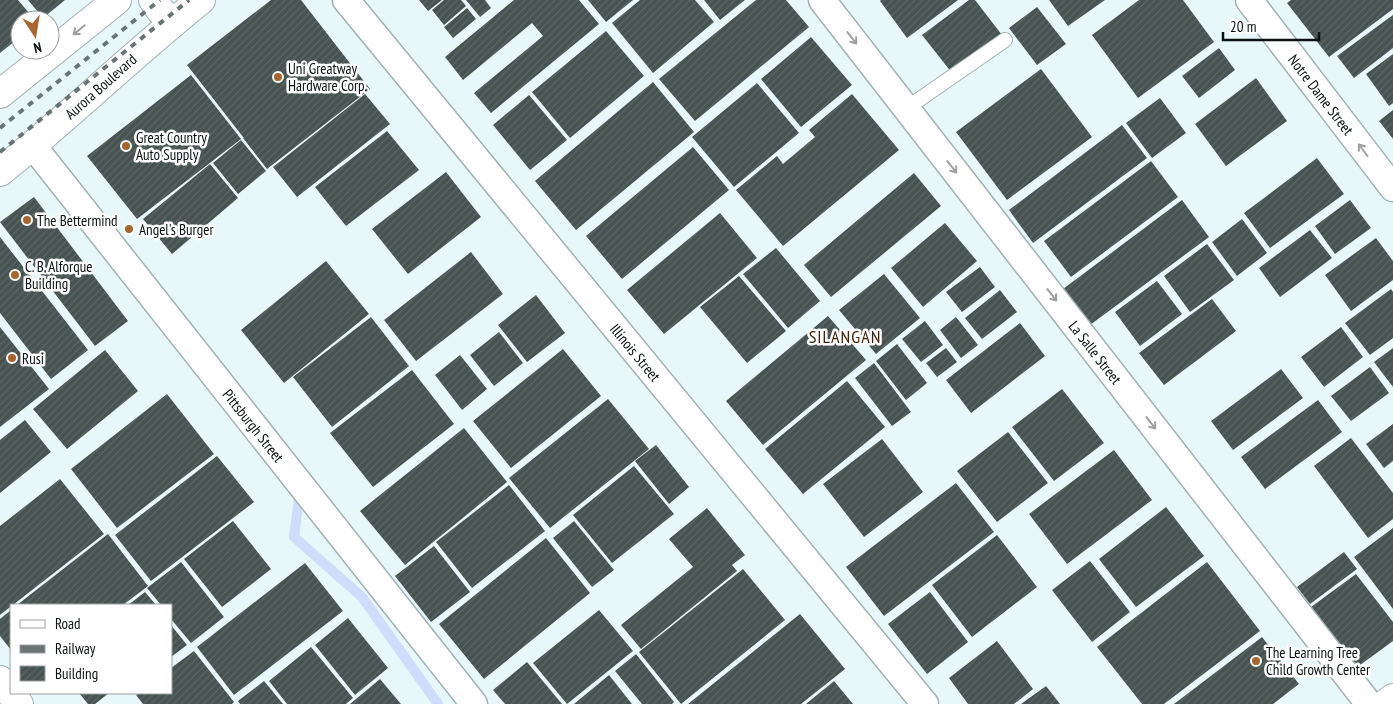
<svg xmlns="http://www.w3.org/2000/svg" width="1393" height="704" font-family="'PT Sans Narrow',sans-serif">
<style>
.lines{fill:none;stroke-linecap:round;stroke-linejoin:round}
.stream{stroke:#cfdcfb;stroke-width:10}
.building{fill:url(#building-hatch)}
.service-casing{stroke:#a2b1b3;stroke-width:16}
.minor-casing{stroke:#a2b1b3;stroke-width:29}
.tertiary-casing{stroke:#a2b1b3;stroke-width:30}
.secondary-casing{stroke:#a2b1b3;stroke-width:30}
.primary-casing{stroke:#a2b1b3;stroke-width:30}
.service{stroke:#fff;stroke-width:14}
.minor{stroke:#fff;stroke-width:26}
.tertiary{stroke:#fff;stroke-width:28}
.secondary{stroke:#fff;stroke-width:28}
.primary{stroke:#fff;stroke-width:28}
.rail{stroke:#6a7475;stroke-width:4;stroke-dasharray:6 6;stroke-linecap:butt}
.oneway{stroke:#9d9fa0}
.poi-dot{fill:#a76531;stroke:#fff;stroke-width:2}
.labels{text-anchor:middle;dominant-baseline:central;stroke-width:5;stroke-linejoin:round;paint-order:stroke}
.poi-label{font-size:15px;fill:#0b1011;stroke:#fff;text-anchor:start}
.street-label{font-size:15px;fill:#0b1011;stroke:#fff}
.quarter-label{font-size:18px;letter-spacing:1px;fill:#422309;stroke:#fff}
</style>
<defs>
<pattern id="building-hatch" width="6" height="6" patternUnits="userSpaceOnUse" patternTransform="scale(1.25)"><rect width="6" height="6" fill="#475350"/><path d="M-1 1l2-2M0 6l6-6M5 7l2-2" fill="none" stroke="#5d6765"/></pattern>
</defs>
<rect width="100%" height="100%" fill="#e8f8fa"/>
<g class="lines">
<!-- stream -->
<path class="stream" d="M300 490 294 537 362 597 438 704"/>
</g>
<!-- building -->
<path class="building" d="M0 0H18L35 20H20V37L0 53Z
M28 0H65L43 18Z
M271 0H301L370 89 267 169 243 138 244 137H243L187 65Z
M419 0H442L428 11Z
M444 0H461L466 6 444 25 432 10Z
M466 0H485L491 8 480 17Z
M514 0H579L599 24 491 113 474 93 543 36 532 23 463 80 445 57Z
M588 0H633L606 22Z
M640 0H695L714 22 653 73 612 23Z
M704 0H745L720 20Z
M756 0H786L809 27 695 121 659 79Z
M881 0H958L907 38 880 1Z
M969 0H975L1002 35 952 73 922 35Z
M1049 0H1105L1068 26Z
M1139 0H1183L1214 42 1138 98 1092 35Z
M1291 0H1393V9L1329 57 1287 3Z
M1037 7 1066 44 1037 65 1009 28Z
M467 8 476 19 453 38 444 27Z
M1393 15V48L1354 78 1337 56Z
M606 31 644 76 570 138 532 92Z
M811 37 852 85 801 127 761 79Z
M1219 48 1235 70 1199 98 1182 76Z
M1393 54V103L1389 106 1366 74Z
M1041 69 1092 137 1007 200 956 132Z
M191 75 241 139 137 219 87 156Z
M1256 78 1287 121 1226 166 1195 124Z
M653 82 694 132 576 230 535 181Z
M757 83 799 133 734 187 692 137Z
M365 94 390 124 297 197 273 167Z
M852 94 899 150 783 246 736 190 777 156 783 164 815 137 809 130Z
M529 95 567 140 530 170 493 125Z
M1160 98 1186 133 1152 158 1126 123Z
M1393 110V139L1379 121Z
M1122 125 1147 158 1033 243 1009 210Z
M387 131 419 170 346 226 315 187Z
M241 140 266 171 238 194 213 163Z
M693 147 729 190 622 279 586 236Z
M1317 158 1344 194 1270 248 1244 213Z
M1151 161 1178 197 1071 277 1044 241Z
M210 164 238 198 172 254 143 219Z
M446 172 481 217 408 274 372 229Z
M914 173 941 206 831 297 804 265Z
M34 197 128 321 95 346 0 222Z
M1182 200 1209 237 1090 325 1063 289Z
M1350 200 1371 228 1335 254 1315 226Z
M720 213 757 258 664 334 627 290Z
M1242 219 1267 253 1237 276 1212 242Z
M945 223 977 261 923 307 891 268Z
M1310 230 1332 258 1280 297 1259 268Z
M0 237 88 350 51 379 0 313Z
M1376 238 1393 261V280L1351 311 1325 275Z
M1207 244 1234 280 1190 312 1164 276Z
M776 248 820 301 788 328 743 274Z
M471 252 503 294 416 361 384 320Z
M326 261 369 314 284 383 241 330Z
M980 267 995 287 962 312 946 292Z
M884 274 920 318 876 354 839 310Z
M739 276 786 331 747 363 700 307Z
M1157 281 1182 314 1140 346 1115 312Z
M1391 289 1393 292V338L1370 355 1345 323Z
M1000 290 1017 312 982 339 965 318Z
M536 295 565 333 527 362 498 325Z
M1212 299 1236 331 1164 385 1139 353Z
M828 316 866 360 763 445 726 401Z
M371 317 409 366 332 427 293 377Z
M956 317 978 345 961 358 940 330Z
M925 321 943 345 921 362 902 339Z
M1020 323 1045 356 971 413 946 380Z
M0 327 49 389 0 427Z
M1341 327 1363 357 1324 387 1301 357Z
M499 332 523 363 494 386 470 355Z
M897 344 927 383 906 400 876 361Z
M946 348 957 362 937 377 926 363Z
M1393 348V387L1374 362Z
M563 349 601 396 511 468 473 421Z
M105 350 138 391 67 449 33 409Z
M460 355 487 389 462 410 435 375Z
M874 363 911 412 892 426 855 378Z
M1370 367 1389 393 1351 421 1331 396Z
M1281 369 1303 398 1233 450 1211 421Z
M412 370 454 424 373 487 330 433Z
M847 381 885 427 803 494 765 449Z
M1062 389 1104 443 1054 481 1012 427Z
M167 394 214 454 117 528 71 469Z
M608 399 649 449 550 528 509 478Z
M1318 400 1342 432 1265 489 1241 457Z
M25 420 51 452 0 493V440Z
M1393 424V461L1384 468 1366 444Z
M464 428 507 482 405 565 360 511Z
M1008 432 1048 483 997 522 957 471Z
M1351 438 1393 493V519L1368 538 1314 466Z
M882 439 923 492 864 537 823 484Z
M656 445 689 487 669 504 635 461Z
M1114 450 1152 500 1067 564 1029 514Z
M217 456 254 502 151 581 115 535Z
M634 466 674 514 612 563 573 515Z
M60 479 104 534 0 615V526Z
M956 483 994 532 884 616 846 567Z
M509 485 545 531 472 588 436 542Z
M1166 507 1204 556 1136 607 1099 559Z
M707 508 745 555 732 565 737 571 641 649 621 625 693 567 669 539Z
M233 521 271 569 222 607 184 559Z
M574 521 614 570 592 587 553 538Z
M1393 528V609L1354 557Z
M108 534 148 586 123 605H17Z
M997 535 1037 587 972 637 932 585Z
M546 538 590 593 484 679 439 624Z
M434 546 470 592 431 622 395 576Z
M1344 552 1357 569 1310 604 1297 587Z
M1090 561 1130 612 1092 642 1052 590Z
M181 562 224 617 191 643 171 619V605H161L147 588Z
M1207 562 1260 631 1164 704H1142L1097 647Z
M305 563 343 611 234 695 197 647Z
M743 569 785 620 681 704 639 652Z
M1356 574 1393 622V641L1356 668 1311 607Z
M145 592 156 605H128Z
M930 592 968 642 927 674 888 624Z
M11 610V650L0 636V619Z
M599 610 633 651 567 704 533 663Z
M800 614 845 669 801 704H688Z
M348 618 388 668 355 695 315 645Z
M171 625 187 645 171 657Z
M1262 637 1299 684 1273 704H1174Z
M997 641 1033 689 1014 704H968L949 678Z
M311 647 353 698 346 704H287L269 681Z
M194 651 234 702 232 704H143L136 695 140 693H171V668Z
M636 654 674 702 672 704H642L615 671Z
M527 662 562 704H505L493 690Z
M609 675 632 704H574Z
M380 679 401 704H350Z
M264 681 283 704H240L238 701Z
M834 681 853 704H806Z
M1046 686 1060 704H1021Z
M79 693H109L95 704H88Z"/>
<g class="lines">
<defs>
<path id="service" d="M907 108 1005 40"/>
<g id="minor">
<path id="s1" d="M346 0 925 704"/>
<path id="s2" d="M822 0 1369 704"/>
<path id="s3" d="M1249 0 1393 188"/>
<path id="s4" d="M33 146 474 704"/>
</g>
<path id="tertiary" d="M0 680 19 704
M1385 704 1393 698"/>
<path id="secondary" d="M153 0 160 10 173 23"/>
<g id="primary">
<path d="M0 94 117 0"/>
<path id="s5" d="M0 172C69 117 132 55 201 0"/>
</g>
</defs>
<!-- service casing -->
<use href="#service" class="service-casing"/>
<!-- minor casing -->
<use href="#minor" class="minor-casing"/>
<!-- tertiary casing -->
<use href="#tertiary" class="tertiary-casing"/>
<!-- secondary casing -->
<use href="#secondary" class="secondary-casing"/>
<!-- primary casing -->
<use href="#primary" class="primary-casing"/>
<!-- service -->
<use href="#service" class="service"/>
<!-- minor -->
<use href="#minor" class="minor"/>
<!-- tertiary -->
<use href="#tertiary" class="tertiary"/>
<!-- secondary -->
<use href="#secondary" class="secondary"/>
<!-- primary -->
<use href="#primary" class="primary"/>
<!-- rail -->
<path class="rail" d="M0 128 160 0
M0 152 189 0"/>
</g>
<!-- one-way arrows -->
<defs><path id="oneway-shaft" d="M-6 0H5M1.5-3L5.5 0L1.5 3" fill="none" stroke-width="1.6" stroke-linecap="round" stroke-linejoin="round" transform="scale(1.25)"/></defs>
<g class="oneway">
<use href="#oneway-shaft" transform="translate(79 30) rotate(141)"/>
<use href="#oneway-shaft" transform="translate(852 38) rotate(52)"/>
<use href="#oneway-shaft" transform="translate(1363 150) rotate(-127)"/>
<use href="#oneway-shaft" transform="translate(952 167) rotate(52)"/>
<use href="#oneway-shaft" transform="translate(1052 295) rotate(52)"/>
<use href="#oneway-shaft" transform="translate(1151 423) rotate(52)"/>
</g>
<!-- markers -->
<g class="poi-dot">
<circle cx="278" cy="77" r="5"/>
<circle cx="126" cy="146" r="5"/>
<circle cx="27" cy="220" r="5"/>
<circle cx="129" cy="229" r="5"/>
<circle cx="15" cy="275" r="5"/>
<circle cx="12" cy="358" r="5"/>
<circle cx="1256" cy="661" r="5"/>
</g>
<g class="labels">
<!-- poi labels -->
<g class="poi-label">
<text x="288" y="68">Uni Greatway<tspan x="288" dy="17">Hardware Corp.</tspan></text>
<text x="136" y="137">Great Country<tspan x="136" dy="17">Auto Supply</tspan></text>
<text x="37" y="220">The Bettermind</text>
<text x="139" y="229">Angel's Burger</text>
<text x="25" y="266">C. B. Alforque<tspan x="25" dy="17">Building</tspan></text>
<text x="22" y="358">Rusi</text>
<text x="1266" y="652">The Learning Tree<tspan x="1266" dy="17">Child Growth Center</tspan></text>
</g>
<!-- street labels -->
<g class="street-label">
<text stroke="none"><textPath href="#s5" startOffset="132">Aurora Boulevard</textPath></text>
<text stroke="none"><textPath href="#s3" startOffset="119">Notre Dame Street</textPath></text>
<text stroke="none"><textPath href="#s1" startOffset="456">Illinois Street</textPath></text>
<text stroke="none"><textPath href="#s2" startOffset="446">La Salle Street</textPath></text>
<text stroke="none"><textPath href="#s4" startOffset="356">Pittsburgh Street</textPath></text>
</g>
<!-- quarter labels -->
<g class="quarter-label">
<text x="845" y="336">SILANGAN</text>
</g>
</g>
<!-- legend -->
<rect x="10" y="604" width="162" height="90" fill="#ffffff" stroke="#9d9fa0"/>
<rect x="20" y="620" width="25" height="8" fill="#ffffff" stroke="#9d9fa0"/>
<text x="55" y="629" font-size="15" fill="#0b1011">Road</text>
<rect x="20" y="645" width="25" height="8" fill="#6a7475" stroke="#9d9fa0"/>
<text x="55" y="654" font-size="15" fill="#0b1011">Railway</text>
<rect x="20" y="666" width="25" height="15" fill="url(#building-hatch)" stroke="#9d9fa0"/>
<text x="55" y="679" font-size="15" fill="#0b1011">Building</text>
<!-- north arrow -->
<g transform="translate(35 35) rotate(168)"><circle r="24" fill="#ffffff" stroke="#9d9fa0"/>
<path d="M0-4L9 19L0 12L-9 19Z" fill="#a76531"/>
<text y="-8" font-size="14" font-weight="bold" text-anchor="middle" fill="#0b1011">N</text>
</g>
<!-- scale -->
<path d="M1223 32v8h96v-8" fill="none" stroke="#0b1011" stroke-width="2.5"/>
<text x="1230" y="32" font-size="15" fill="#0b1011" stroke="#ffffff" stroke-width="4" paint-order="stroke">20 m</text>
</svg>
